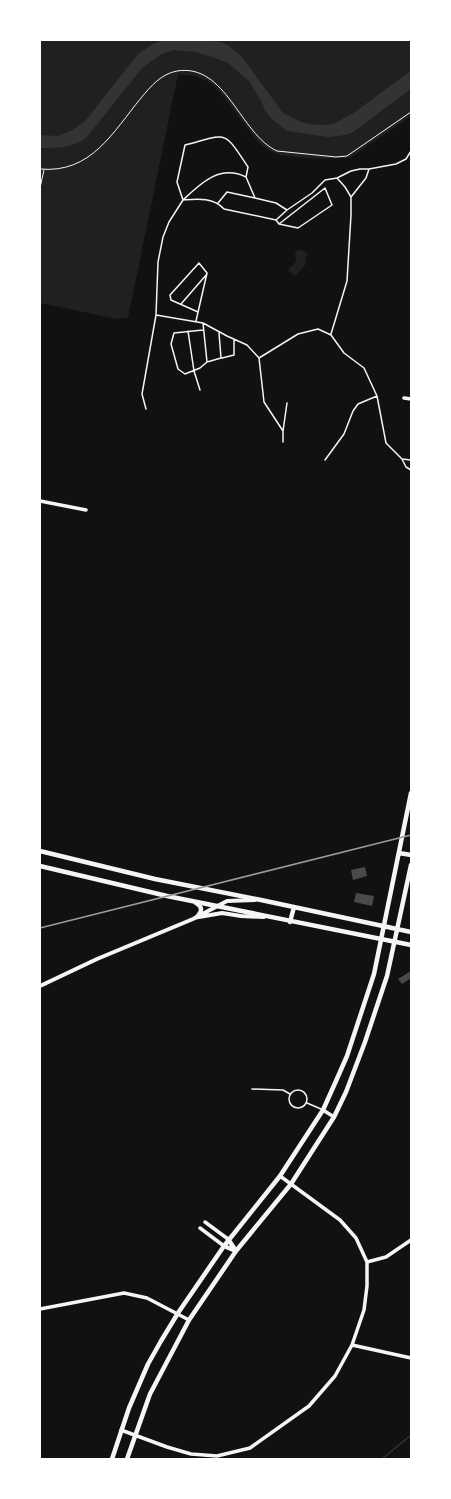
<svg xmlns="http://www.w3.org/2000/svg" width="451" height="1499" font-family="Mulish,sans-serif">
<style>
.green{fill:#202020}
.water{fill:#333}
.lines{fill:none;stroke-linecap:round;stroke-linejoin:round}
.stream{stroke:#333;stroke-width:1.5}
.building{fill:#4a4a4a}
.path{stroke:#f5f5f5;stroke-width:1}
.service{stroke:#f5f5f5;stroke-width:1.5}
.minor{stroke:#f5f5f5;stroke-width:3.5}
.tertiary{stroke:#f5f5f5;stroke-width:4}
.secondary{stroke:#f5f5f5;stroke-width:4.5}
.rail{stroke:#9a9a9a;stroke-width:1.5}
</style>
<rect width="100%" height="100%" fill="#111"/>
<!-- green -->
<path class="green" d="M40 40H411V116L350 158 315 159 280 155 270 151 258 142 223 96 210 82 195 76 178 74 128 318 117 319 40 303Z
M298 250H302L308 254 305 259 306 264 296 276 288 271 289 268 292 266 296 261 295 254Z"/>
<!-- water -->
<path class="water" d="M163 40H206L221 42 229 46 242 57 283 113 301 122 309 124 323 125 333 124 352 114 411 71V89L353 132 345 135 328 137 287 131 272 119 265 110 260 99 249 81 228 63 218 59 196 52 174 50 162 54 142 68 87 137C74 148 57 148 40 148V135L58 136 73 130 86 120 138 54 153 44Z"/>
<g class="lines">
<!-- stream -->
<path class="stream" d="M382 1459 411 1435"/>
</g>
<!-- building -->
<path class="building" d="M365 867 367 876 353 880 351 870Z
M356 893 374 896 372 906 354 902Z
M411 971V978L402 984 398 979Z"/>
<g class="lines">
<!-- path -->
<path class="path" d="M40 169C91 174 113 132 141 98 151 86 161 74 177 71 226 63 240 134 277 151L336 157 347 156 411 112
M40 188 44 170"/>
<!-- service -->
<path class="service" d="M351 197 366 178 369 169
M183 200C201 183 220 164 246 177L255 198 276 203 287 210 312 193 325 180 337 178 351 171 360 169H369L396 164 406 159 411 151
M183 200C197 199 213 197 224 209L276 220 287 210
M218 203 227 192 255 198
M276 220 279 224 298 228 332 205 325 188 279 224
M181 304 207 274
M156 315 203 323 227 336 247 345 259 358 298 334 318 329 331 335 344 353 364 368 377 396 386 443 402 459
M196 321 207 273 199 263 170 295 171 300 198 312
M203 323 207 362 200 368 185 374 178 369 171 344 174 333 203 330
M188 331 194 371 200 390
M331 334 347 281 351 215V197L345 187 337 178
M222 358 234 355V339
M259 358 264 402 283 431V442
M207 362 221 358 219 333
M146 409 142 394 156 315 158 262 163 237 169 222 183 200 177 182 185 145C228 134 223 129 248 167L246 177
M283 431 287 403
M325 460 344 434 353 411 358 404 377 396
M411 460 402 459 406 467 411 470
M252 1089 283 1090 290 1094
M289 1099a9 9 0 1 1 18 0a9 9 0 1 1-18 0Z
M307 1103 321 1109"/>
<!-- minor -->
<path class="minor" d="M404 398 411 399
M40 501 86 510
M323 1110 334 1117
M205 1222 228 1239
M200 1228 224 1246
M367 1262 386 1257 411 1240
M40 1309 124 1293 147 1298 189 1320
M352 1345 411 1358
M121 1430 167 1447 191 1454 217 1456 250 1448 309 1406 335 1376 352 1345 364 1310 367 1286V1262L356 1238 340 1220 280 1176"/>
<!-- tertiary -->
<path class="tertiary" d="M199 917 222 913 241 916 264 917
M40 986 97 959 193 919 227 901 255 900"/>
<!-- secondary -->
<path class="secondary" d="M40 851 155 879 261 900 411 932
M399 853 411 855
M40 866 167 896 411 945
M196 903C202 907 203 910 197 917
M290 922 294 907
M228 1239 236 1251
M224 1246 236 1251
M112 1459 129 1408 148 1364 161 1341 178 1313 224 1246 280 1176 323 1110 336 1081 347 1056 374 974 411 793
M127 1459 150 1394 189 1320 236 1251 291 1184 334 1117 346 1092 365 1042 387 976 411 865"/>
<!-- rail -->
<path class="rail" d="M40 928 411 835"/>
</g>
<!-- border -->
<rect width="451" height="1499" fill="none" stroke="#ffffff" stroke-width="82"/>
</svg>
